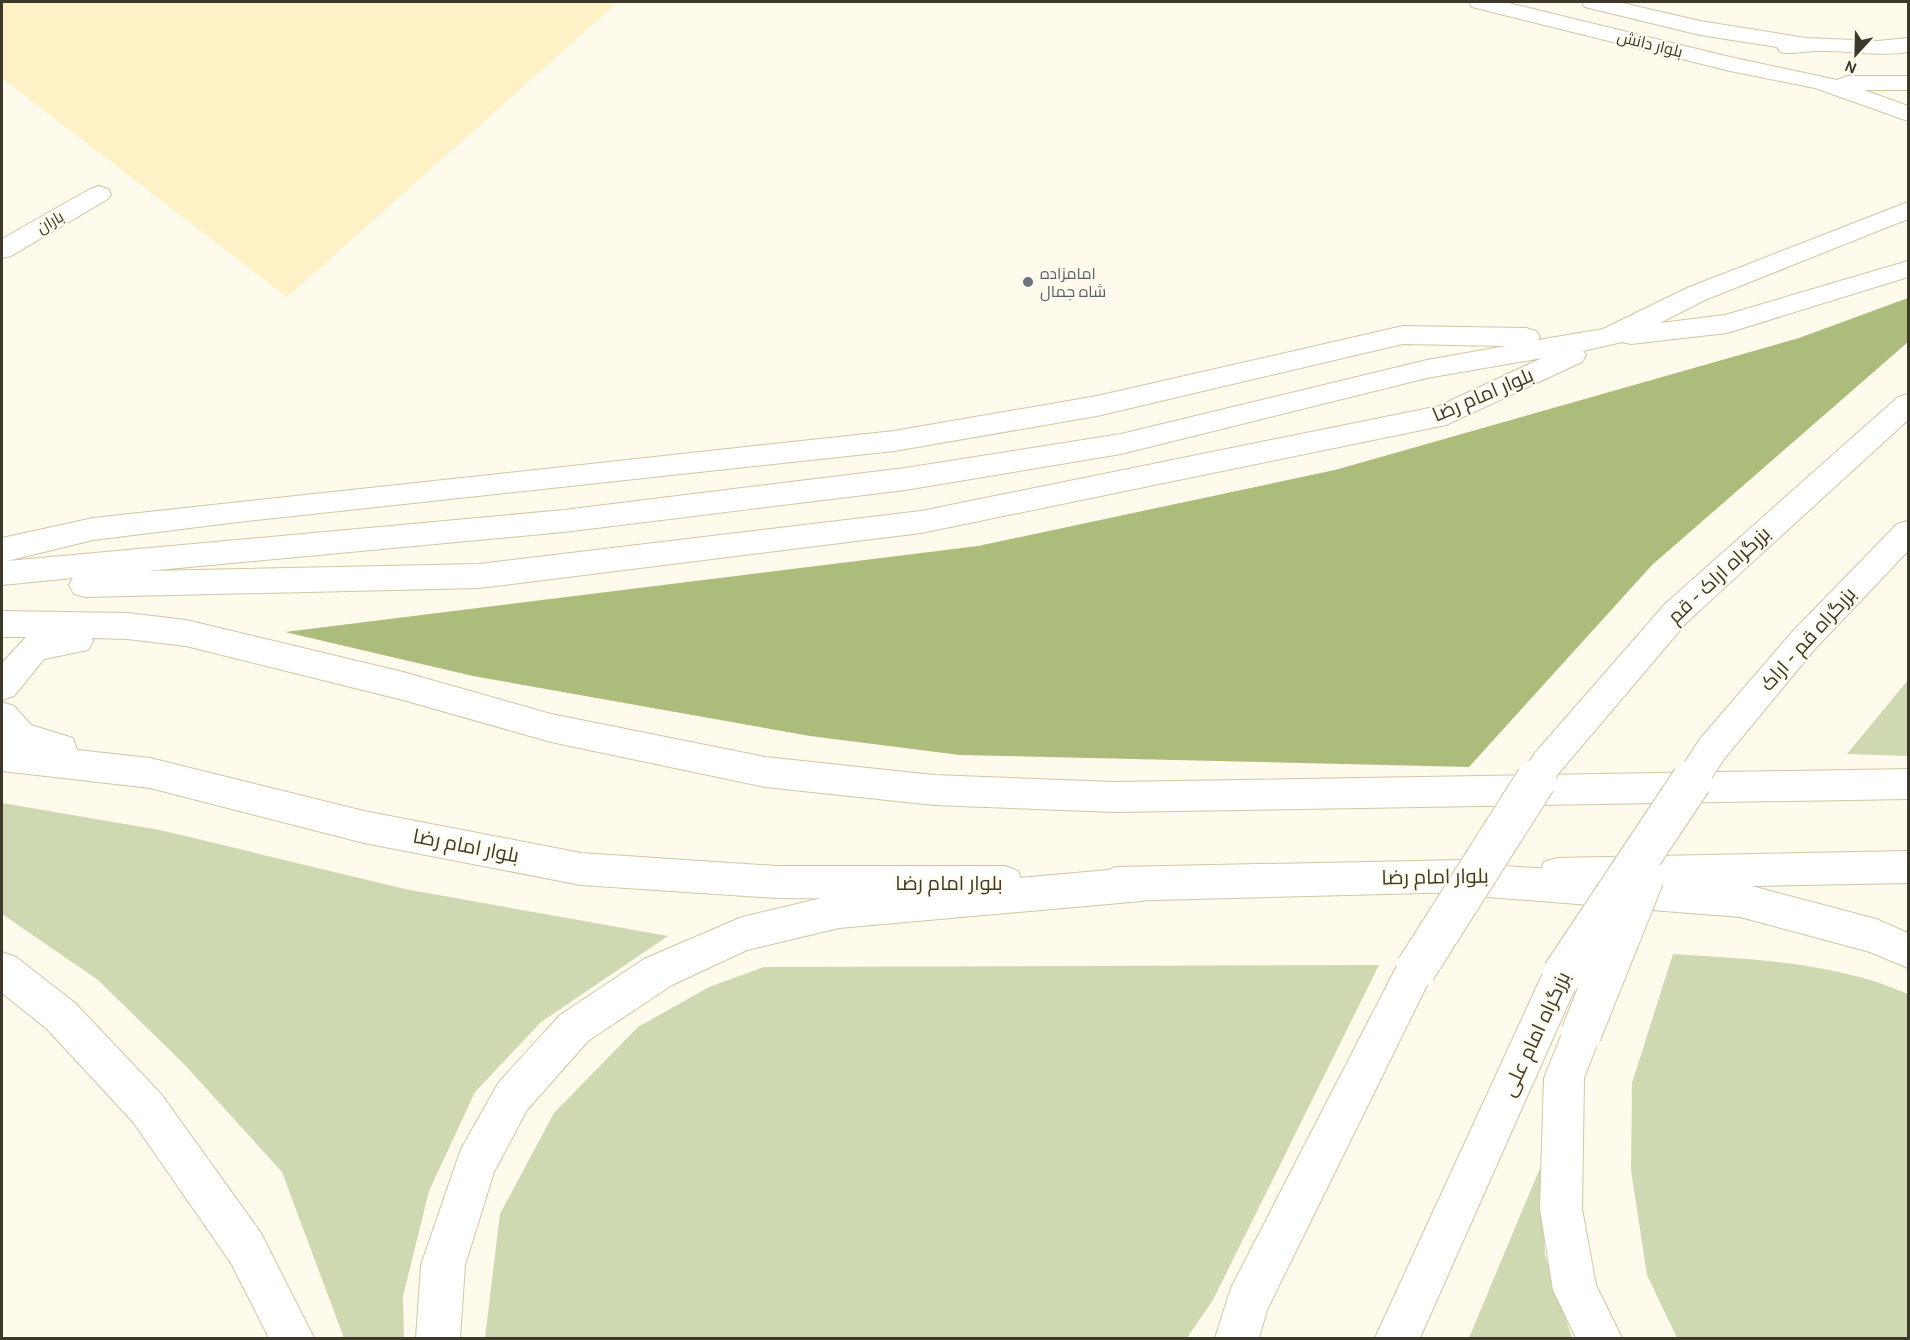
<svg xmlns="http://www.w3.org/2000/svg" width="1910" height="1340" font-family="Karla,Cairo,sans-serif">
<style>
.built{fill:#fdf1c5}
.green{fill:#ced9b2}
.forest{fill:#abbc7b}
.lines{fill:none;stroke-linecap:round;stroke-linejoin:round}
.minor-casing{stroke:#d0c7a4;stroke-width:2}
.major-casing{stroke:#d0c7a4;stroke-width:2}
.highway-casing{stroke:#d0c7a4;stroke-width:2}
.minor{fill:#fff;fill-rule:evenodd}
.major{fill:#fff;fill-rule:evenodd}
.highway{fill:#fff;fill-rule:evenodd}
.highway-bridge-far1-casing{stroke:#d0c7a4;stroke-width:33;stroke-linecap:butt}
.highway-bridge-casing{stroke:#d0c7a4;stroke-width:42;stroke-linecap:butt}
.highway-bridge-far1{stroke:#fff;stroke-width:31}
.highway-bridge{stroke:#fff;stroke-width:40}
.worship-dot{fill:#6b7280;stroke:#fefaec;stroke-width:2}
.labels{text-anchor:middle;dominant-baseline:central;stroke-width:4.5;stroke-linejoin:round;paint-order:stroke}
.far-street-label{font-size:16px;fill:#3c382a;stroke:#fefaec}
.far-worship-label{font-size:16px;fill:#5b616d;stroke:#fefaec;text-anchor:start}
.street-label{font-size:20px;fill:#3c382a;stroke:#fefaec}
</style>
<rect width="100%" height="100%" fill="#fefaec"/>
<!-- built -->
<path class="built" d="M2 2H618L287 297 2 78Z"/>
<!-- green -->
<path class="green" d="M1908 680V756L1847 754Z
M2 803 160 830 405 889 668 936 541 1022 475 1092 429 1191 403 1296 404 1338H344L282 1172 184 1064 98 980 2 914Z
M1673 954C1753 959 1834 962 1908 994V1338H1677L1647 1275 1631 1170 1632 1083Z
M1379 965 1213 1300 1187 1338H485L500 1214 554 1113 638 1027 709 987 764 967Z
M1540 1168 1545 1255 1572 1338H1469Z"/>
<!-- forest -->
<path class="forest" d="M1908 298V342L1652 565 1469 767 960 755 810 736 473 676 285 632 978 546 1335 470 1799 338Z"/>
<g class="lines">
<defs>
<path id="minor" d="M99 186 108 189 111 194 108 199 11 256 2 258V239L90 189Z"/>
<path id="major" d="M1469 2H1504L1730 57 1837 80 1847 76H1908V90H1864L1908 106V121L1815 88 1730 71 1472 7Z
M1582 2H1618L1700 21 1806 38 1878 41 1908 38V52C1878 57 1849 50 1818 51 1805 51 1792 55 1780 52L1777 47 1700 35 1585 7Z
M1908 202V219L1705 300 1660 323 1725 315 1908 261V277L1727 333 1631 344 1622 342 1583 351 1586 355 1582 362 1446 425 921 533 479 588 85 597 74 594 69 585 73 578 2 585V538L93 518 894 431 1097 396 1403 326 1526 328 1536 331 1540 337 1538 340 1603 329 1687 288ZM1403 344 1506 346 1427 360 1121 434 905 468 564 510 7 561 93 540 238 522 894 451 1097 416ZM1542 358 1439 406 921 511 479 564 147 571 564 532 905 490 1121 454 1427 378Z
M2 611 127 613 186 620 403 672 551 714 765 757 934 775 1115 782 1908 769V799L1115 812 934 805 765 787 551 742 403 700 186 646 127 639 92 638 93 641 88 650 44 659 14 696 2 700V663L26 637H2Z
M2 702 14 706 31 725 73 738 77 750 150 758 364 811 581 853 777 866H1005L1018 871 1023 883 1018 895 1005 900 777 898 581 885 364 843 150 788 2 771Z
M1908 851V883L1557 890 1544 886 1539 874 1544 862 1557 858Z
M1464 860 1477 864 1482 876 1477 888 1464 892 1116 901 1103 896 1098 884 1103 872 1116 867Z"/>
<path id="highway" d="M1908 394V420L1687 622 1559 773 1547 778 1535 773 1530 763 1535 753 1665 604 1898 397Z
M1908 521V551L1814 650 1724 759 1712 763 1700 759 1695 749 1700 739 1792 632 1897 524Z
M1438 861 1740 883 1876 919 1908 933V968L1870 952 1740 917 1438 893 1425 889 1420 877 1425 865Z
M1142 867 1155 872 1160 884 1155 896 1142 901 839 928 747 950 672 985 588 1041 527 1110 494 1172 465 1265 460 1338H416L421 1265 461 1149 499 1082 560 1015 644 959 742 917 839 894Z
M1416 951 1430 956 1435 969 1267 1310 1259 1338H1215L1231 1288 1402 956Z
M2 952 16 957 75 1003 161 1094 261 1233 314 1338H269L231 1263 133 1122 47 1029 2 993Z
M1562 957 1576 962 1581 975 1420 1338H1375L1548 962Z
M1581 1015 1595 1021 1601 1034 1584 1078 1582 1209 1596 1285 1622 1338H1576L1553 1290 1540 1209 1544 1078 1567 1021Z"/>
</defs>
<!-- minor casing -->
<use href="#minor" class="minor-casing"/>
<!-- major casing -->
<use href="#major" class="major-casing"/>
<!-- highway casing -->
<use href="#highway" class="highway-casing"/>
<!-- minor -->
<use href="#minor" class="minor"/>
<!-- major -->
<use href="#major" class="major"/>
<!-- highway -->
<use href="#highway" class="highway"/>
<defs>
<path id="highway-bridge-far1" d="M1535 781 1547 763
M1691 781 1712 749"/>
<path id="highway-bridge" d="M1416 969 1536 780
M1562 975 1692 780
M1581 1034 1644 877"/>
</defs>
<!-- highway-bridge-far1 casing -->
<use href="#highway-bridge-far1" class="highway-bridge-far1-casing"/>
<!-- highway-bridge casing -->
<use href="#highway-bridge" class="highway-bridge-casing"/>
<!-- highway-bridge-far1 -->
<use href="#highway-bridge-far1" class="highway-bridge-far1"/>
<!-- highway-bridge -->
<use href="#highway-bridge" class="highway-bridge"/>
</g>
<!-- markers -->
<circle class="worship-dot" cx="1028" cy="282" r="6"/>
<g class="labels">
<!-- far-street labels -->
<g class="far-street-label">
<text transform="translate(1650 44) rotate(14)">بلوار دانش</text>
<text transform="translate(50 222) rotate(-30)">باران</text>
</g>
<!-- far-worship labels -->
<g class="far-worship-label">
<text x="1040" y="273">امامزاده<tspan x="1040" dy="18">شاه جمال</tspan></text>
</g>
<!-- street labels -->
<g class="street-label">
<text transform="translate(1483 395) rotate(-23)">بلوار امام رضا</text>
<text transform="translate(1719 575) rotate(-43)">بزرگراه اراک - قم</text>
<text transform="translate(1808 639) rotate(-48)">بزرگراه قم - اراک</text>
<text transform="translate(466 846) rotate(11)">بلوار امام رضا</text>
<text transform="translate(1435 877) rotate(-1)">بلوار امام رضا</text>
<text x="949" y="883">بلوار امام رضا</text>
<text transform="translate(1536 1034) rotate(-65)">بزرگراه امام علی</text>
</g>
</g>
<!-- border -->
<rect width="1910" height="1340" fill="none" stroke="#3c382a" stroke-width="6"/>
<!-- north arrow -->
<g transform="translate(1856 54) rotate(202)" stroke="#fefaec" stroke-width="4.5" paint-order="stroke">
<path d="M0-4.5L10 22L0 15L-10 22Z" fill="#3c382a"/>
<text y="-9" font-size="16" font-weight="bold" text-anchor="middle" fill="#3c382a">N</text>
</g>
</svg>
